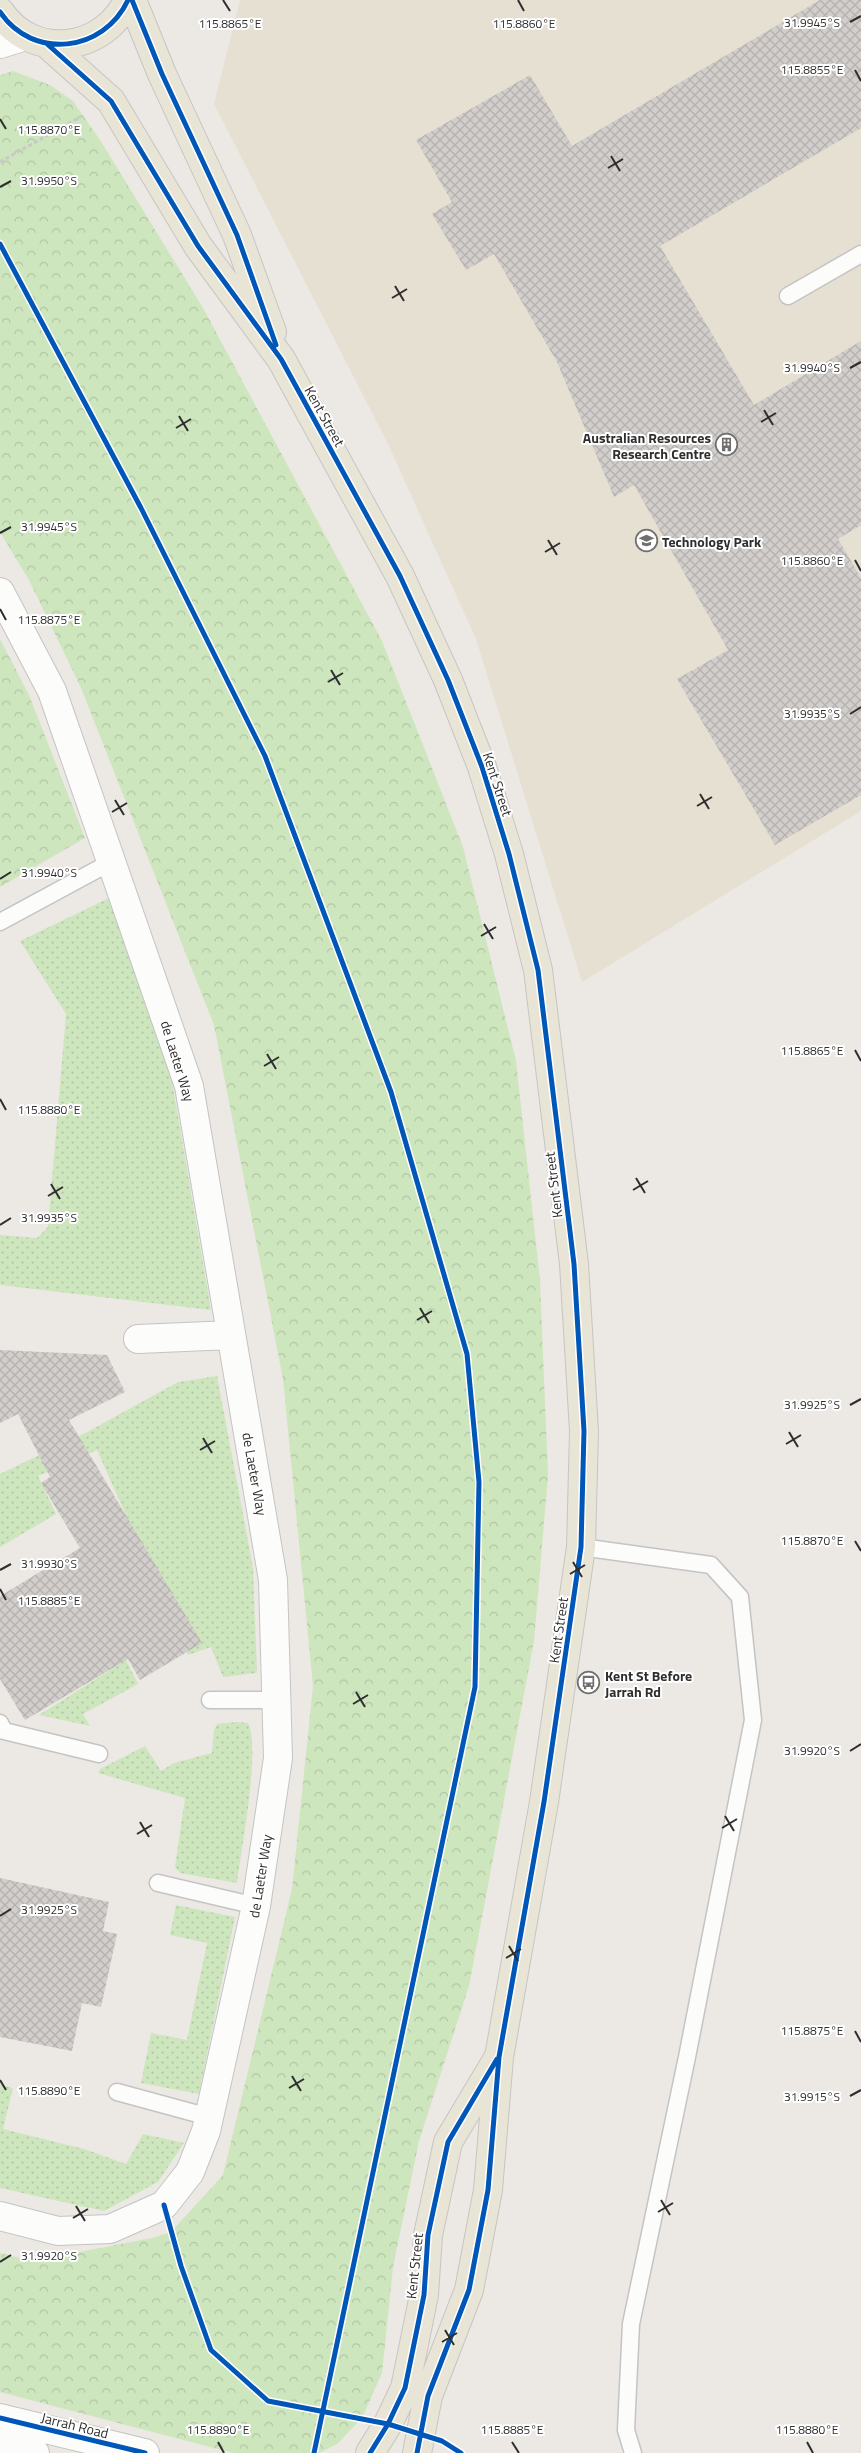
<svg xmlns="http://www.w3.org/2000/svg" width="861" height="2453" font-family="'Titillium Web',sans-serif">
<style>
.education{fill:#e6e0d3}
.grass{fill:url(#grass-dots)}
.forest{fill:url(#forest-crowns)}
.building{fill:url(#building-cross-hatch)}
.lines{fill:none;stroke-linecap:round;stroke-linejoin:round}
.lane-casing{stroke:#c5c4c5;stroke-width:19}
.street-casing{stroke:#c5c4c5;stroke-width:30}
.secondary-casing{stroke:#c5c4c5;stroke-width:30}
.primary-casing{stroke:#c6c5c4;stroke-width:30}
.path{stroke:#c9c9c8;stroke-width:3;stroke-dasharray:4 2.5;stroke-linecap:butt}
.lane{stroke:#fcfcfb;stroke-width:16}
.street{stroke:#fcfcfb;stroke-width:28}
.secondary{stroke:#fcfcfb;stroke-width:28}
.primary{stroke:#e8e4d6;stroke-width:28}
.cycleway-casing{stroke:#fff;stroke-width:8}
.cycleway{stroke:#0057b8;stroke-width:5}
.ticks{fill:none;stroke:#2e2e2e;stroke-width:2}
.labels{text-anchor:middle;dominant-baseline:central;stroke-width:4;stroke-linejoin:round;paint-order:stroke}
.street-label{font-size:14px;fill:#2e2e2e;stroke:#fff}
.poi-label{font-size:14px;font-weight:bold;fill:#2e2e2e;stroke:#fff;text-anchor:start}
.ticks-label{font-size:12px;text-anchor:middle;fill:#2e2e2e;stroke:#fff;stroke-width:4;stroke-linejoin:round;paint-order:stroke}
</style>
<defs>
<pattern id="grass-dots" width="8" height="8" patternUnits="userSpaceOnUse" patternTransform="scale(1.25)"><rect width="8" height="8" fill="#cee6be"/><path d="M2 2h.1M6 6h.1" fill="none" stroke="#b1c6a4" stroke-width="1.8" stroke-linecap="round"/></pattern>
<pattern id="forest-crowns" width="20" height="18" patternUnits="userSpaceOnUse" patternTransform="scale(1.25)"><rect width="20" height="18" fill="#cee6be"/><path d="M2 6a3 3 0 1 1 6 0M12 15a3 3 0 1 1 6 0" fill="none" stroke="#b1c6a4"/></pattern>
<pattern id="building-cross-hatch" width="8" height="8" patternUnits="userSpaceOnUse" patternTransform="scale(1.25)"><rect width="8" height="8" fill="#d1cecb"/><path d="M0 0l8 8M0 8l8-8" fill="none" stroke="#b4b1af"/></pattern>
</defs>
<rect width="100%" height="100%" fill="#ece8e4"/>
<!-- education -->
<path class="education" d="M240 0H861V811L582 982 476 639 388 444 214 104Z"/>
<!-- grass -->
<path class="grass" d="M109 898 124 933 171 1075 211 1310 0 1285V1235L37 1238 48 1227 66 1014 20 941Z
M217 1376 253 1568 257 1673 223 1677 211 1647 188 1655 97 1450 38 1476 56 1514 0 1547V1474L89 1431 178 1382Z
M126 1660 138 1684 83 1714 90 1726 39 1715Z
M236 1722 248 1723C261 1749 241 1849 237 1883L180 1873 175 1867 185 1798 98 1773 100 1769 145 1746 161 1771 174 1763 212 1753 214 1730 217 1724Z
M176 1905 235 1917 199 2094 141 2083 151 2033 187 2040 207 1943 170 1935Z
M0 2085 13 2088 3 2129 84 2149 126 2164 143 2134 184 2143 158 2182 104 2211 0 2188Z"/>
<!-- forest -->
<path class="forest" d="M13 71 50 85 73 101 100 140 203 308 382 641 463 847 516 1061 540 1280 548 1476 534 1641 469 1986 419 2141 393 2267 382 2373 362 2418 337 2444 319 2453H233L0 2392V2253L32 2261 152 2238 171 2232 223 2175 292 1889 313 1686 283 1379 214 1025 81 688 29 580 0 532V75Z
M0 639 29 695 85 838 0 887Z"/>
<!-- building -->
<path class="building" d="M820 0H861V128L660 246 754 405 861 341V525L838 539 861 578V795L775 845 677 679 728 650 634 485 614 497 557 362 494 254 466 270 432 214 452 202 416 140 530 75 572 146Z
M0 1350 107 1355 125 1392 69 1420 202 1643 140 1680 128 1659 25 1720 0 1679V1596L80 1548 41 1483 50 1477 18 1414 0 1423Z
M0 1878 109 1902 103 1931 117 1934 101 2007 82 2003 72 2051 0 2037Z"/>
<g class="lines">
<defs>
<path id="lane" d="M788 296 861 254
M0 922 111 862
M581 1547 711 1565 740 1597 753 1720 687 2057 631 2324 626 2430 633 2453
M210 1700H277
M0 1723 4 1731 99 1754
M158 1883 256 1906
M117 2092 209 2117"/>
<path id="street" d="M0 44 26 36
M0 592 52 691 189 1086 273 1580 278 1758 256 1906 206 2131 190 2172 164 2205 110 2229 58 2231 0 2216
M138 1339 231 1335"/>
<path id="secondary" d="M0 2418 145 2453
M0 2444 35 2453"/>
<path id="primary" d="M132 0 162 74 237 235 272 332
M0 12C33 61 104 52 128 0
M46 43 111 101 198 246 281 359 400 576 448 680 482 767 509 854 538 970 574 1264 584 1431 581 1547 544 1802 499 2057 488 2190 469 2290 428 2396 417 2453
M370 2453 388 2424 405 2388 424 2295 428 2235 448 2142 497 2060"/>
</defs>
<!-- lane casing -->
<use href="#lane" class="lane-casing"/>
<!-- street casing -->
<use href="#street" class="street-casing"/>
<!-- secondary casing -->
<use href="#secondary" class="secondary-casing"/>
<!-- primary casing -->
<use href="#primary" class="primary-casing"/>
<!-- path -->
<path class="path" d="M0 162 80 117"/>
<!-- lane -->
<use href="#lane" class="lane"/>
<!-- street -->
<use href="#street" class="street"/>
<!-- secondary -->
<use href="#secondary" class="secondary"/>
<!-- primary -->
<use href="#primary" class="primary"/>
<defs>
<path id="cycleway" d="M132 0 162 74 237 235 276 345
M0 12C33 61 104 52 128 0
M46 43 111 101 198 246 281 359 400 576 448 680 482 767 509 854 538 970 574 1264 584 1431 581 1547 544 1802 499 2057 488 2190 469 2290 428 2396 417 2453
M0 244 141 508 265 756 391 1092 467 1354 479 1482 475 1687 314 2453
M164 2205 181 2266 211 2350 268 2401 388 2424 442 2441 461 2453
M0 2418 145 2453
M370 2453 388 2424 405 2388 424 2295 428 2235 448 2142 497 2059"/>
</defs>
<!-- cycleway casing -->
<use href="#cycleway" class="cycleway-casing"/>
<!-- cycleway -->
<use href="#cycleway" class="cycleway"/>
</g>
<!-- ticks -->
<path class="ticks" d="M223 0 230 11M518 0 524 11M850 22 861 16M855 70 861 81M0 119 6 129M611 156 620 171M608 168 623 159M0 187 11 181M395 286 404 301M392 298 407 289M850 368 861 362M764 410 773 425M179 416 188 431M761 422 776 413M176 428 191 419M0 533 11 527M548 540 557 555M545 552 560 543M855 560 861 571M0 609 6 620M331 670 340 685M328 682 343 673M850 714 861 707M700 794 709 809M115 800 124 815M697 806 712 797M112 812 127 803M0 879 11 872M484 924 493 939M481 936 496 927M855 1050 861 1061M267 1054 276 1069M264 1066 279 1057M0 1099 6 1110M636 1178 645 1193M51 1184 60 1199M633 1190 648 1181M48 1196 63 1187M0 1225 11 1218M420 1308 429 1323M417 1320 432 1311M850 1405 861 1399M789 1432 798 1447M203 1438 212 1453M786 1444 801 1435M200 1450 215 1441M855 1541 861 1551M573 1562 582 1577M0 1570 11 1564M570 1574 585 1565M0 1589 6 1600M356 1692 365 1707M353 1704 368 1695M850 1751 861 1744M725 1816 734 1831M140 1822 149 1837M722 1828 737 1819M137 1834 152 1825M0 1916 11 1909M509 1946 518 1961M506 1958 521 1949M855 2031 861 2042M292 2076 301 2091M0 2080 6 2090M289 2088 304 2079M850 2096 861 2090M661 2200 670 2215M76 2206 85 2221M658 2212 673 2203M73 2218 88 2209M0 2262 11 2255M445 2330 454 2345M442 2342 457 2333M218 2442 224 2453M512 2442 519 2453M807 2442 813 2453"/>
<!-- icons -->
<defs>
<symbol id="building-ring" viewBox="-11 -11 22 22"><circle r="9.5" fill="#fff" stroke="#706f6e" stroke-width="1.5"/><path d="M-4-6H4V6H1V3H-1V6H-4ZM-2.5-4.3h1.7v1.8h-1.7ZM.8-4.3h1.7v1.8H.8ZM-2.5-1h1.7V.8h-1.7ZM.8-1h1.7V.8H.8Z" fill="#706f6e"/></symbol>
<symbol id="university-ring" viewBox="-11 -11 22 22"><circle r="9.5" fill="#fff" stroke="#706f6e" stroke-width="1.5"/><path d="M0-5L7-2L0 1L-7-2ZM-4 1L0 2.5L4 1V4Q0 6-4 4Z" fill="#706f6e"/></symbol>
<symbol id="bus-ring" viewBox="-11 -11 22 22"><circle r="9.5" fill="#fff" stroke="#706f6e" stroke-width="1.5"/><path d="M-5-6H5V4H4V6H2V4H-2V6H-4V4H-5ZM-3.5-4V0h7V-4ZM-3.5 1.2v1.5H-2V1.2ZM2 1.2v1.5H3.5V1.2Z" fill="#706f6e"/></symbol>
</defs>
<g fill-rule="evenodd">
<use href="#building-ring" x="714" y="432" width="25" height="25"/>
<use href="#university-ring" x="634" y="528" width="25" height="25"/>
<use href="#bus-ring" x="576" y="1670" width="25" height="25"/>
</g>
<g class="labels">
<!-- street labels -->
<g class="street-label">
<text transform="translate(325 416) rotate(61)">Kent Street</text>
<text transform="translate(498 784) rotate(72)">Kent Street</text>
<text transform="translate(178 1061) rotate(73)">de Laeter Way</text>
<text transform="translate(553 1185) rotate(-97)">Kent Street</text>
<text transform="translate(255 1474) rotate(80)">de Laeter Way</text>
<text transform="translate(558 1630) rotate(-82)">Kent Street</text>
<text transform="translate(260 1876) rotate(-81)">de Laeter Way</text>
<text transform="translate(414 2266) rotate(-84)">Kent Street</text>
<text transform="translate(75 2425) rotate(14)">Jarrah Road</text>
</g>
<!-- poi labels -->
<g class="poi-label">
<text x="711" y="437" text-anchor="end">Australian Resources<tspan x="711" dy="16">Research Centre</tspan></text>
<text x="662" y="541">Technology Park</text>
<text x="605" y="1675">Kent St Before<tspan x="605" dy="16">Jarrah Rd</tspan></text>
</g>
</g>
<g class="ticks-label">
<text x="812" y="27">31.9945°S</text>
<text x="230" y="28">115.8865°E</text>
<text x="524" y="28">115.8860°E</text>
<text x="812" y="74">115.8855°E</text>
<text x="49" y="134">115.8870°E</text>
<text x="49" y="185">31.9950°S</text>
<text x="812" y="372">31.9940°S</text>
<text x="49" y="531">31.9945°S</text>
<text x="812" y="565">115.8860°E</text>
<text x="49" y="624">115.8875°E</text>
<text x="812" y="718">31.9935°S</text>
<text x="49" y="877">31.9940°S</text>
<text x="812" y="1055">115.8865°E</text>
<text x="49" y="1114">115.8880°E</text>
<text x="49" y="1222">31.9935°S</text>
<text x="812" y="1409">31.9925°S</text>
<text x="812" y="1545">115.8870°E</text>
<text x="49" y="1568">31.9930°S</text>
<text x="49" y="1605">115.8885°E</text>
<text x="812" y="1755">31.9920°S</text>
<text x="49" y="1914">31.9925°S</text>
<text x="812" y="2035">115.8875°E</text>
<text x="49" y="2095">115.8890°E</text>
<text x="812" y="2101">31.9915°S</text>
<text x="49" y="2260">31.9920°S</text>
<text x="218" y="2434">115.8890°E</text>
<text x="512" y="2434">115.8885°E</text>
<text x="807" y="2434">115.8880°E</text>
</g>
</svg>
